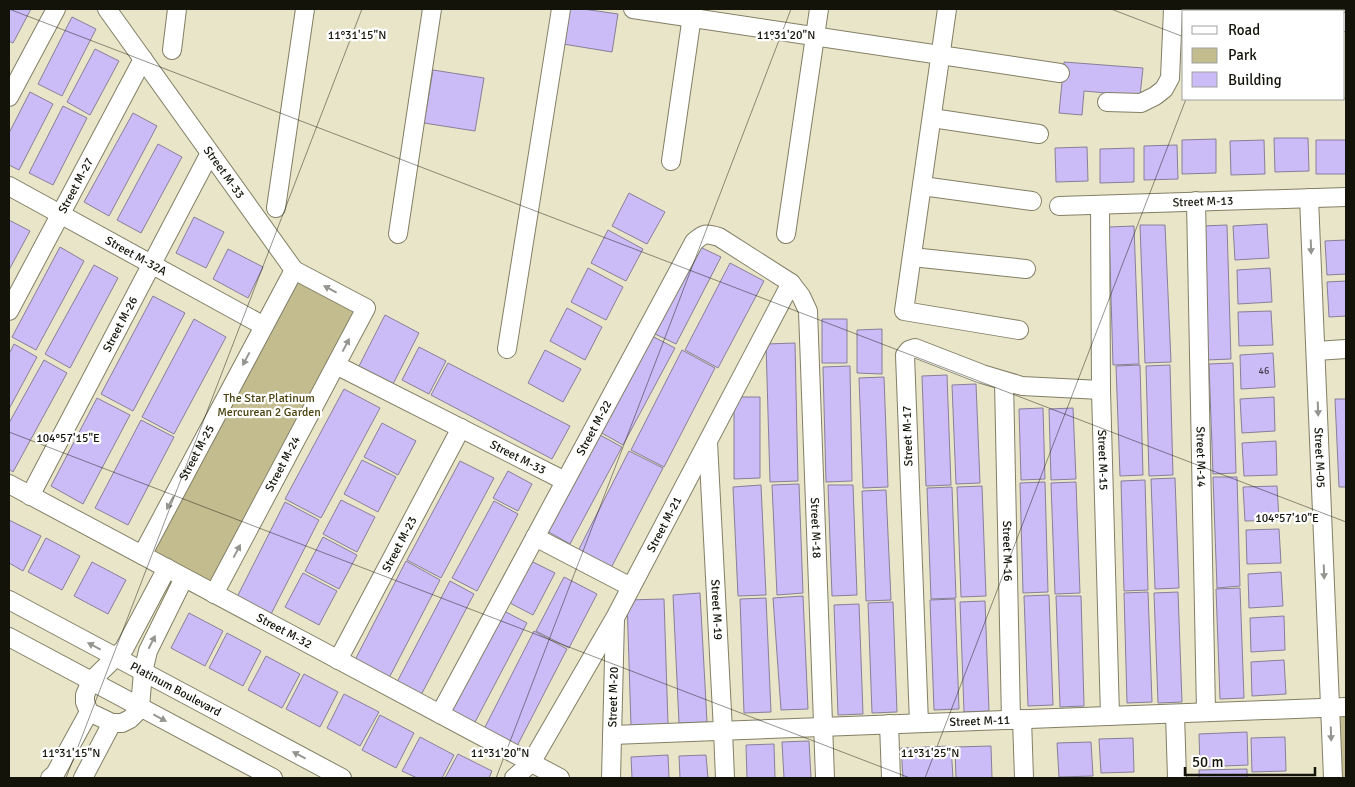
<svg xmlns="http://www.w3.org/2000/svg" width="1355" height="787" font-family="Signika,sans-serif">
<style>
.green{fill:#c2bc8f}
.building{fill:#cbbbf7;stroke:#868098}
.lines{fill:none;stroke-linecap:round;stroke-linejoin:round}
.minor-casing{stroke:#827f65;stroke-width:20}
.minor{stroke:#fff;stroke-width:18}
.oneway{fill:#959590}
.ticks{fill:none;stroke:#141309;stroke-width:1;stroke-opacity:0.45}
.labels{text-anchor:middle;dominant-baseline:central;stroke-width:4.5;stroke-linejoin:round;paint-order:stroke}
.number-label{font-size:10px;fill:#423d44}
.street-label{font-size:12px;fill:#141309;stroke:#fff}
.park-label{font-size:12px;fill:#4a430f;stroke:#fff}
.ticks-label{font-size:12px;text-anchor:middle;fill:#141309;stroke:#fff;stroke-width:4.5;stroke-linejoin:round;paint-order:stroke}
</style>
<rect width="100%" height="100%" fill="#e9e5c9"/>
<!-- green -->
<path class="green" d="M294 270 366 308 214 594 142 555Z
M1346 707V778H1333L1330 708Z"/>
<!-- building -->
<path class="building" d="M9 9H31L13 43 9 41Z
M569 9H583L618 14 612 52 563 44Z
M72 17 96 29 62 96 38 84Z
M95 49 119 61 90 115 67 102Z
M1064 62 1143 68 1140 96 1084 91 1082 115 1059 113Z
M433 70 484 78 475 131 424 123Z
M30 92 53 104 19 170 9 165V133Z
M63 106 87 118 53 185 29 173Z
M133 113 157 126 109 216 84 202Z
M1274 138H1308L1309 171 1275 172Z
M1216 139V173L1182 174V140Z
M1264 140 1265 174 1231 175 1230 141Z
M1316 140H1346V174H1316Z
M158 144 182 157 141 233 117 220Z
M1177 145 1178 179 1144 180V146Z
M1087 147 1088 181 1056 182 1055 148Z
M1134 148V182L1100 183V149Z
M629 193 665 212 647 244 612 226Z
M194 217 224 232 206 268 176 253Z
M9 220 30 231 9 270Z
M1267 224 1269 258 1235 260 1233 226Z
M1140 225H1165L1171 362 1145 363Z
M1227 225 1231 359 1206 360 1202 226Z
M1134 226 1139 364 1113 365 1109 227Z
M608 230 643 249 626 281 591 263Z
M1346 240V274L1327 275 1325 241Z
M698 246 721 257 676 344 653 333Z
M60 247 84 261 36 350 12 337Z
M228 249 263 267 248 298 213 279Z
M730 263 764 281 718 368 685 350Z
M94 265 118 278 70 368 45 354Z
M588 268 623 287 606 320 571 302Z
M1270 268 1272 302 1238 304 1237 270Z
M1346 281V316L1329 317 1327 282Z
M153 296 185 313 133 411 101 394Z
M567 308 602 327 585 360 550 341Z
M1271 311 1273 345 1239 346 1238 312Z
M385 315 419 333 392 386 358 368Z
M194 319 226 337 174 434 142 417Z
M822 319H847V363H822Z
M882 329V374L857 373V330Z
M652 336 675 348 623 445 600 432Z
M795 343 798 481 770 482 766 344Z
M14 344 37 357 9 409V354Z
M419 347 446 361 429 394 402 380Z
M545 350 581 369 563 402 528 383Z
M682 350 715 368 664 467 631 450Z
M1273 353 1275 387 1241 389 1240 355Z
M44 360 67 373 13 472 9 469V423Z
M448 363 570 426 552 459 431 395Z
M1233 363 1236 473 1213 474 1209 364Z
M1140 365 1143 475 1120 476 1116 366Z
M1170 365 1173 475 1149 476 1146 366Z
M850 366 852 481 826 482 823 367Z
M947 375 951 485 926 486 922 376Z
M884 377 888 487 863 488 859 378Z
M976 384 980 483 956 484 952 385Z
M344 389 380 408 321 518 285 499Z
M734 397H760V478L734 479Z
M1274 397 1275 431 1242 433 1240 399Z
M97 398 130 415 83 504 51 486Z
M1335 399H1346V487H1339Z
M1043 408 1045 479 1021 480 1019 409Z
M1073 408 1076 479 1051 480 1049 409Z
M141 420 174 437 128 525 95 508Z
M382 423 416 441 398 475 364 457Z
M600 435 622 447 570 544 547 531Z
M1276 441 1277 475 1244 476 1242 443Z
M629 451 663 468 611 568 578 551Z
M362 460 396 477 378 512 344 494Z
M460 461 494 478 441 578 407 560Z
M508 471 532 484 518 511 493 498Z
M1213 477H1237L1240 586 1217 588Z
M1175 478 1179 588 1155 589 1151 479Z
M1145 480 1148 590 1124 591 1121 481Z
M1045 482 1048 592 1023 593 1020 483Z
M1076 482 1080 593 1055 594 1051 483Z
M799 484 803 593 777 595 772 485Z
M761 485 766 595 738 596 733 487Z
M828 485H853L857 595 832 596Z
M982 486 986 596 961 597 957 487Z
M1277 486 1279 520 1245 521 1243 487Z
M952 487 956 598 931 599 927 488Z
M886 490 891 600 866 601 862 491Z
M341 500 375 517 357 552 323 534Z
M494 501 518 514 477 591 452 578Z
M285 502 319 520 269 618 235 601Z
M9 520 41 536 23 571 9 563Z
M1279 529 1281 563 1247 564 1246 530Z
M323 537 357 555 339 589 305 571Z
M46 538 80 556 62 590 28 572Z
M529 560 555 573 533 615 508 602Z
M406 561 440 580 389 678 355 660Z
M92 562 126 580 108 614 74 596Z
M1281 572 1283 606 1249 608 1248 574Z
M303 573 337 591 319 625 285 607Z
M564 577 597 594 569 648 536 631Z
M450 581 474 594 421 695 397 682Z
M1240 588 1244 698 1220 699 1216 589Z
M1148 592 1152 702 1127 703 1124 593Z
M1178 592 1182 702 1158 703 1154 593Z
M700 593 707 722 679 723 673 595Z
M1049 595 1053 705 1028 706 1024 596Z
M803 596 808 709 781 710 773 598Z
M1056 596H1081L1084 706 1060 707Z
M766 598 771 712 744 713 740 599Z
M664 599 668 724 631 726 627 600Z
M955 599 959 709 934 710 930 600Z
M985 601 989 711 964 712 960 602Z
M893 602 897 712 872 713 868 603Z
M859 604 863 714 838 715 834 605Z
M504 611 527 623 474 724 450 711Z
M189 613 223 631 205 666 171 648Z
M1284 616 1285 650 1251 652 1250 618Z
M534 631 567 649 516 748 483 731Z
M227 633 261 651 243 686 209 668Z
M266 656 300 674 282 708 248 690Z
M1284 660 1286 694 1252 696 1251 662Z
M304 674 338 692 320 727 286 709Z
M344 694 379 712 360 746 327 728Z
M380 715 414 733 396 768 362 750Z
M1247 732 1248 765 1200 767 1199 734Z
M420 737 454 755 442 778H417L402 771Z
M1285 737 1286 771 1252 772 1251 738Z
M1133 738 1134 772 1101 773 1099 739Z
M809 741 811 778H784L782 742Z
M1091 742 1093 776 1059 777 1057 743Z
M774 744 775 778H747L746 745Z
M951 746 953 778H903L901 748Z
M991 746 992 778H956L955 747Z
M458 754 492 771 489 778H445Z
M668 755 669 778H632L631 757Z
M706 755 708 778H680L679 756Z
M1247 769V778H1199V770Z"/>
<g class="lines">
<defs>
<g id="minor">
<path id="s1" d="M107 9 294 270 366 308 214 594"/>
<path d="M633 9 1060 73"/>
<path d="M947 9 904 311 1019 330"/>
<path d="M1282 9V11"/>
<path d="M1344 22H1346"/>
<path d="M172 50 177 9"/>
<path d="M9 97 56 9"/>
<path d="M1107 102 1141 103 1155 96 1164 89 1170 78 1173 9"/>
<path d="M932 118 1039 134"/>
<path d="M671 161 693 9"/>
<path id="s2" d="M9 186 264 326"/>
<path d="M922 186 1032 201"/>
<path id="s3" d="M1309 198 1333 778"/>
<path id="s4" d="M1196 201 1206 712"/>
<path id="s5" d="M1100 205 1101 390 1110 716"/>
<path id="s6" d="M1059 206 1346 197"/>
<path d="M276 208 305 9"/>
<path d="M398 234 432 9"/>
<path d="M786 234 819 9"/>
<path d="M912 257 1026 269"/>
<path id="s7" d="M9 311 143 59"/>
<path d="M507 349 561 9"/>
<path d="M1316 351 1346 349"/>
<path id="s8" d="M336 365 565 481"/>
<path id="s9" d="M1004 381 1011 720"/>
<path id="s10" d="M708 442 723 731 725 778"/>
<path id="s11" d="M9 484 560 778"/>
<path id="s12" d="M30 496 210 153"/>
<path d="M535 537 631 587"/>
<path id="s13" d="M142 555 294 270"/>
<path d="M167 568 124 649 91 681 85 695V702L89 712 112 723H122L130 719 136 713 140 707 143 672 148 651 184 578"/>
<path id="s14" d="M9 600 342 778"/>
<path d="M9 637 273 778"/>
<path id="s15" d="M338 660 461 428"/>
<path id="s16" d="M440 714 694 242C704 233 706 233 719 237L791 283 801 296 808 311 825 778"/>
<path d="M1175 714 1177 778"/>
<path d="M1022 719 1024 778"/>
<path d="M919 723 905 355 909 350 915 348 982 374 1022 386 1101 390"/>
<path d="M889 724 891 778"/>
<path id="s17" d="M612 735 1346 707"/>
<path d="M50 778 55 774 89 712"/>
<path d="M83 778 112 723"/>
<path id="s18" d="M514 778 531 763 616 616 791 283"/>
<path id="s19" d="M611 778 615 619"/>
</g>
</defs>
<!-- minor casing -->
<use href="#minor" class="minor-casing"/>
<!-- minor -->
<use href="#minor" class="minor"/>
</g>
<!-- one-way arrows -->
<defs><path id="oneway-solid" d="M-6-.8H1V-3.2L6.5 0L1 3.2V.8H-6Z" transform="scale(1.25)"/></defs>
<g class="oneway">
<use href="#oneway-solid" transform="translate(1311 247) rotate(88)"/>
<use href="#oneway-solid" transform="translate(330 289) rotate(-152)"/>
<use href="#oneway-solid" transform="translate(346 345) rotate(-62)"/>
<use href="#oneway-solid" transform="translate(246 359) rotate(118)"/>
<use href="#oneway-solid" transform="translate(1318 409) rotate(88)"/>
<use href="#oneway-solid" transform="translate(170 503) rotate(118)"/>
<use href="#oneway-solid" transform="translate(237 551) rotate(-62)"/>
<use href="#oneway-solid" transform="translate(1324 572) rotate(88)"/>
<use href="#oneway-solid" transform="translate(152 642) rotate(-63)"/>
<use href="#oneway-solid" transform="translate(94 646) rotate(-152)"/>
<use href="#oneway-solid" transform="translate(160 718) rotate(28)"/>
<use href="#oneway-solid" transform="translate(1331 734) rotate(88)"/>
<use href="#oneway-solid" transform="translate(299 755) rotate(-152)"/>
</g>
<!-- ticks -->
<path class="ticks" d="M9 9 1346 522M1111 9 1184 37M1219 11 1220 9M1344 98 1346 99M9 432 910 778M66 778 362 9M496 778 791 9M925 778 1186 99"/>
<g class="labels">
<!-- number labels -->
<g class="number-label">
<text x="1264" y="371">46</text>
</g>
<!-- street labels -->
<g class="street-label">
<text stroke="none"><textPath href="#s1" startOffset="201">Street M-33</textPath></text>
<text stroke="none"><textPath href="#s7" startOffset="142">Street M-27</textPath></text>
<text stroke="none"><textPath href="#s6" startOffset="144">Street M-13</textPath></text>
<text stroke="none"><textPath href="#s2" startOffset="145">Street M-32A</textPath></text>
<text stroke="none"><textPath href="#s12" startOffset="194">Street M-26</textPath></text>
<text stroke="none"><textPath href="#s16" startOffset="325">Street M-22</textPath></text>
<text transform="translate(908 436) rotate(-92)">Street M-17</text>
<text stroke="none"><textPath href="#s13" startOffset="116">Street M-25</textPath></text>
<text stroke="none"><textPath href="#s8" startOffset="204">Street M-33</textPath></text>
<text stroke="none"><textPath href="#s4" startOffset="256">Street M-14</textPath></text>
<text stroke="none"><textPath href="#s3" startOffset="260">Street M-05</textPath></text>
<text stroke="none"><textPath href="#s5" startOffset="255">Street M-15</textPath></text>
<text transform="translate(283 464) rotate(-62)">Street M-24</text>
<text stroke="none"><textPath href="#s18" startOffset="296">Street M-21</textPath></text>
<text stroke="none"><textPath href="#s16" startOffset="899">Street M-18</textPath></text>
<text stroke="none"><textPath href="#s15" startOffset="131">Street M-23</textPath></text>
<text stroke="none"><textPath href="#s9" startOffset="170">Street M-16</textPath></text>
<text stroke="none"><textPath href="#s10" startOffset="168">Street M-19</textPath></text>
<text stroke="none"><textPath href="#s11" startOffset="312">Street M-32</textPath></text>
<text stroke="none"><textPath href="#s14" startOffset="189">Platinum Boulevard</textPath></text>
<text stroke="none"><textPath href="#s19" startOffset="81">Street M-20</textPath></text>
<text stroke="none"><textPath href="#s17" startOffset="368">Street M-11</textPath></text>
</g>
<!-- park labels -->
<g class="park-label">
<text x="269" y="398">The Star Platinum<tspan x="269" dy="14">Mercurean 2 Garden</tspan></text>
</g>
</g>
<g class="ticks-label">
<text x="357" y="39">11°31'15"N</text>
<text x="786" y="39">11°31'20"N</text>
<text x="68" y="442">104°57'15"E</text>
<text x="1287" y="522">104°57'10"E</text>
<text x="71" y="757">11°31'15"N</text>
<text x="500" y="757">11°31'20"N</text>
<text x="930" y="757">11°31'25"N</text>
</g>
<!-- border -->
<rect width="1355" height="787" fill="none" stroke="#141309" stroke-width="20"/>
<!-- legend -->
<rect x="1182" y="10" width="162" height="90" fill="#ffffff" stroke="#a1a19d"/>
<rect x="1192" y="26" width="25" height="8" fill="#ffffff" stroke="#a1a19d"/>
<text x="1228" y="35" font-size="15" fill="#141309">Road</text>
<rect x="1192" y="48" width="25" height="15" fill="#c2bc8f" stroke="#a1a19d"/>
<text x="1228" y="60" font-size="15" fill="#141309">Park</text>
<rect x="1192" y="72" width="25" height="15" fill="#cbbbf7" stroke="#a1a19d"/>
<text x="1228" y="85" font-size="15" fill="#141309">Building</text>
<!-- scale -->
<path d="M1185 767v8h130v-8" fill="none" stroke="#141309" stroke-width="2.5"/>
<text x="1192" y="767" font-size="15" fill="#141309" stroke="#ffffff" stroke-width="4" paint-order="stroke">50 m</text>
</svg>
